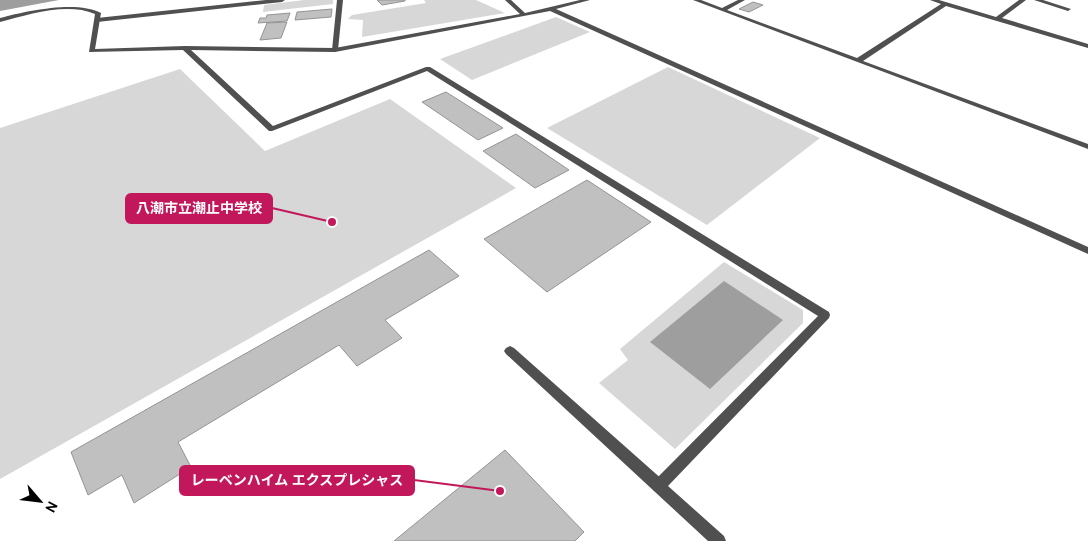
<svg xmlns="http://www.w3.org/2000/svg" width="1088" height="541" font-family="Overpass,'Noto Sans JP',sans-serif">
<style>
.green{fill:#d7d7d7}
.water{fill:#9e9e9e}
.building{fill:#c0c0c0;stroke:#949494}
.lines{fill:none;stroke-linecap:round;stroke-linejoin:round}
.service{fill:#505050;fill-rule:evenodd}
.minor{fill:#505050;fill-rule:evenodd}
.leader{fill:none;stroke:#c2185b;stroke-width:2}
.callout-dot{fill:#c2185b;stroke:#fff;stroke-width:2}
.callout{fill:#c2185b;stroke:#c2185b;stroke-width:2}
.callout-label{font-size:14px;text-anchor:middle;font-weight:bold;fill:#fff}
</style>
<rect width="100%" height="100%" fill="#fff"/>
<!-- green -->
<path class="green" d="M304 0H333V4L263 12 264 5Z
M424 0H476L505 13 362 37 363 20 348 19 352 15 426 3Z
M556 17 590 32 472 80 440 59Z
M668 67 820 138 707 225 547 128Z
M180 69 265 151 390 99 516 188 0 479V128Z
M724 262 803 310V323L675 449 599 383 628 360 620 349Z"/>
<!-- water -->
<path class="water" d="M0 0H59L0 11Z
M724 281 783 320 710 389 650 342Z"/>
<!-- building -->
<path class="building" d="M377 0H405V1L382 5Z
M753 2 763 5 749 12 739 9Z
M332 9 331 17 295 20 297 12Z
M290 13 287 21 258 23 260 18H266L267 15Z
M287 22 281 38 260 40 267 23Z
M446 92 503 128 478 140 422 102Z
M516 134 569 170 535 188 483 151Z
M587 180 651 222 547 292 484 239Z
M429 250 459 276 385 320 402 338 357 366 339 345 178 442 191 467 134 503 122 475 88 495 71 452Z
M505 450 584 532 575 541H394Z"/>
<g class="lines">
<!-- service -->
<path class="service" d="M266 0H285L282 2 97 22 94 20 97 18Z
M337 0H343L338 50 335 52 332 50Z
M510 346 514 348 664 481 666 486 664 491 659 492 654 491 506 354 504 351 506 348Z"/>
<!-- minor -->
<path class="minor" d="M505 0H511L525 13 580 0H590L556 9 1088 247V254L550 11 335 52 191 50 273 126 426 67H430L829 312 830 315 829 318 668 486 724 536 726 541H708L654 491 652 486 654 481 818 316 427 71 272 131H269L183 50 89 52 95 14C66 2 28 15 0 22V18C26 11 77 0 101 13L95 49 185 46 335 48 520 14Z
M693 0H701L722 8 738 0H745L727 10 857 58 941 4 930 0H939L996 17 1019 0H1026L1002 18 1088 44V48L946 6 863 61 1088 144V149Z
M1034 0H1043L1071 9 1068 11Z"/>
</g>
<!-- callouts -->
<path class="leader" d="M332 222L272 208M500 491L414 480"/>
<g class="callout-dot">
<circle cx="332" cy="222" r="5"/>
<circle cx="500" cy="491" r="5"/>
</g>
<g class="callout">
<rect x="126" y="194" width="146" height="29" rx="5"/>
<rect x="180" y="466" width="234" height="29" rx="5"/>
</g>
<g class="callout-label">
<text x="199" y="213">八潮市立潮止中学校</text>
<text x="297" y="485">レーベンハイム エクスプレシャス</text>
</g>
<!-- north arrow -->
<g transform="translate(40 501) rotate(118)" stroke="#ffffff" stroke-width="4" paint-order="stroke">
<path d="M0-4L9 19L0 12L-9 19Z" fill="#000000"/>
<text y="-8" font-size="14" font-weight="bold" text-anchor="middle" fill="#000000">N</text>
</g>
</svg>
